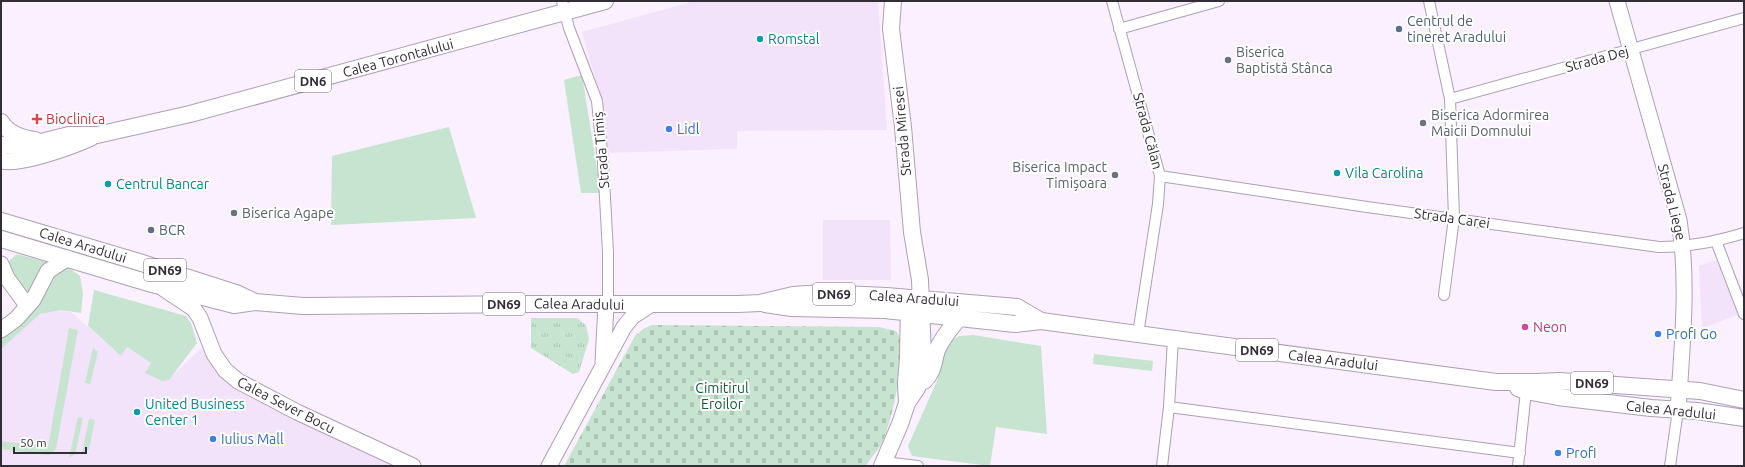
<svg xmlns="http://www.w3.org/2000/svg" width="1745" height="467" font-family="Ubuntu,sans-serif">
<style>
.built{fill:#f2e3fb}
.grass{fill:#c6e4d0}
.cemetery{fill:url(#cemetery-stones)}
.park{fill:url(#park-tufts)}
.lines{fill:none;stroke-linecap:round;stroke-linejoin:round}
.street-casing{stroke:#ad9fb5;stroke-width:12}
.secondary-casing{stroke:#ad9fb5;stroke-width:17}
.primary-casing{stroke:#ad9fb5;stroke-width:18}
.street{stroke:#fff;stroke-width:10}
.secondary{stroke:#fff;stroke-width:15}
.primary{stroke:#fff;stroke-width:16}
.service-dot{fill:#5c6f8a;stroke:#fff;stroke-width:1.5}
.culture-dot{fill:#0f9aa8;stroke:#fff;stroke-width:1.5}
.worship-dot{fill:#6b7280;stroke:#fff;stroke-width:1.5}
.health-dot{fill:#e0444e;stroke:#fff;stroke-width:1.5}
.shop-dot{fill:#3f7fe0;stroke:#fff;stroke-width:1.5}
.hotel-dot{fill:#d1479c;stroke:#fff;stroke-width:1.5}
.labels{text-anchor:middle;dominant-baseline:central;stroke-width:4;stroke-linejoin:round;paint-order:stroke}
.shield{fill:#fff;stroke:#706c72;stroke-width:1}
.shield-label{font-size:13px;font-weight:bold;fill:#332d36}
.service-label{font-size:14px;fill:#4e5e75;stroke:#fff;text-anchor:start}
.culture-label{font-size:14px;fill:#0d838f;stroke:#fff;text-anchor:start}
.worship-label{font-size:14px;fill:#5b616d;stroke:#fff;text-anchor:start}
.street-label{font-size:14px;fill:#332d36;stroke:#fff}
.health-label{font-size:14px;fill:#be3a42;stroke:#fff;text-anchor:start}
.shop-label{font-size:14px;fill:#366cbe;stroke:#fff;text-anchor:start}
.hotel-label{font-size:14px;fill:#b23c85;stroke:#fff;text-anchor:start}
.park-label{font-size:14px;fill:#165a38;stroke:#fff}
</style>
<defs>
<pattern id="cemetery-stones" width="16" height="16" patternUnits="userSpaceOnUse"><rect width="16" height="16" fill="#c6e4d0"/><path d="M2 7V4a2 2 0 0 1 4 0v3zM10 15v-3a2 2 0 0 1 4 0v3z" fill="#abc4b3"/></pattern>
<pattern id="park-tufts" width="24" height="20" patternUnits="userSpaceOnUse"><rect width="24" height="20" fill="#c6e4d0"/><path d="M3 7l-1-3M5 7V3M7 7l1-3M15 17l-1-3M17 17v-4M19 17l1-3" fill="none" stroke="#abc4b3"/></pattern>
</defs>
<rect width="100%" height="100%" fill="#faf0ff"/>
<!-- built -->
<path class="built" d="M695 1H878L887 130 737 131V149L605 153 604 109 582 32Z
M823 220H890L891 280H823Z
M1717 260 1738 315 1702 328 1699 266Z
M62 310 71 312 121 356 127 347 151 363 167 381 201 348 208 358 405 466H1V339L21 330 40 314Z"/>
<!-- grass -->
<path class="grass" d="M582 75 601 193H581L564 80Z
M449 127 476 218 331 225 332 156Z
M17 254 50 263 32 292 27 293 19 280 10 272 8 262Z
M69 268 80 276 83 294 81 313 61 310 40 314 1 349V336L58 269Z
M94 290 186 316 191 323 197 343 169 380 162 381 145 373 151 363 127 347 121 356 88 326Z
M69 328 78 330 56 449 49 455 1 449V441L48 447Z
M973 335 1041 346 1047 434 996 427 990 466 912 456 908 446 937 381 942 361 951 341 959 336Z
M93 348 98 352 90 384 85 383Z
M1094 354 1153 361 1152 371 1093 364Z
M78 417 83 418 75 454 69 458Z
M89 419 95 420 89 449 82 453Z"/>
<!-- cemetery -->
<path class="cemetery" d="M652 325 879 327 896 331C910 346 891 425 882 443 878 451 870 458 866 466H564L635 336 643 329Z"/>
<!-- park -->
<path class="park" d="M531 318H577L586 325 589 339 579 372 573 374 531 348Z"/>
<g class="lines">
<defs>
<path id="street" d="M562 1 569 28 597 101 603 162 608 252V296L606 305
M1112 1 1160 176 1158 204 1138 334
M1429 1 1450 99 1454 218 1444 295
M1119 29 1219 1
M1450 99 1744 18
M1160 176 1367 207 1659 247C1689 247 1715 242 1744 233
M1716 241 1744 314
M1169 407 1520 453
M884 462 918 466
M1162 466 1169 407 1173 339
M1518 466 1526 391
M1670 466 1678 410"/>
<path id="secondary" d="M1617 1 1679 220C1689 282 1682 347 1678 410
M1 264 7 278 26 304V307
M164 289 194 309 200 318 214 354 225 370 238 381 297 412 413 466
M1 330 16 319 33 300 48 271 68 258
M603 362 606 305
M549 466 624 327 632 317 650 305"/>
<path id="primary" d="M1 122C8 134 21 138 35 140
M1 145 25 146 69 135H97L190 114 605 1
M1 160C16 167 75 145 92 137
M1 221 142 263 236 293 255 302
M1 239 152 284 234 305 255 302 303 306 529 304H738L760 303 793 295 822 293 886 296 1017 307 1041 321
M765 304 792 308 885 310 1015 324 1041 321 1496 382H1537L1560 381 1700 391 1744 400
M924 381C934 371 933 363 937 350 942 338 950 329 958 319
M1518 388 1526 391 1558 397 1651 408 1697 411 1744 418
M907 403 906 383 908 358 909 302
M882 466 900 424 907 403 917 388 922 372 923 355 920 280 912 232 903 127 891 29 893 1"/>
</defs>
<!-- street casing -->
<use href="#street" class="street-casing"/>
<!-- secondary casing -->
<use href="#secondary" class="secondary-casing"/>
<!-- primary casing -->
<use href="#primary" class="primary-casing"/>
<!-- street -->
<use href="#street" class="street"/>
<!-- secondary -->
<use href="#secondary" class="secondary"/>
<!-- primary -->
<use href="#primary" class="primary"/>
</g>
<!-- markers -->
<g class="service-dot">
<circle cx="1399" cy="29" r="4"/>
<circle cx="151" cy="230" r="4"/>
</g>
<g class="culture-dot">
<circle cx="760" cy="39" r="4"/>
<circle cx="1337" cy="173" r="4"/>
<circle cx="108" cy="184" r="4"/>
<circle cx="137" cy="412" r="4"/>
</g>
<g class="worship-dot">
<circle cx="1228" cy="60" r="4"/>
<circle cx="1423" cy="123" r="4"/>
<circle cx="1115" cy="175" r="4"/>
<circle cx="234" cy="213" r="4"/>
</g>
<path class="health-dot" d="M35 113h4v4h4v4h-4v4h-4v-4h-4v-4h4z"/>
<g class="shop-dot">
<circle cx="669" cy="129" r="4"/>
<circle cx="1658" cy="334" r="4"/>
<circle cx="213" cy="439" r="4"/>
<circle cx="1558" cy="453" r="4"/>
</g>
<circle class="hotel-dot" cx="1525" cy="327" r="4"/>
<g class="labels">
<!-- shield labels -->
<g class="shield">
<rect x="295" y="70" width="36" height="22" rx="3"/>
<rect x="144" y="259" width="42" height="22" rx="3"/>
<rect x="813" y="283" width="42" height="22" rx="3"/>
<rect x="483" y="293" width="42" height="22" rx="3"/>
<rect x="1236" y="339" width="42" height="22" rx="3"/>
<rect x="1571" y="372" width="42" height="22" rx="3"/>
</g>
<g class="shield-label">
<text x="313" y="81">DN6</text>
<text x="165" y="270">DN69</text>
<text x="834" y="294">DN69</text>
<text x="504" y="304">DN69</text>
<text x="1257" y="350">DN69</text>
<text x="1592" y="383">DN69</text>
</g>
<!-- service labels -->
<g class="service-label">
<text x="1407" y="21">Centrul de<tspan x="1407" dy="16">tineret Aradului</tspan></text>
<text x="159" y="230">BCR</text>
</g>
<!-- culture labels -->
<g class="culture-label">
<text x="768" y="39">Romstal</text>
<text x="1345" y="173">Vila Carolina</text>
<text x="116" y="184">Centrul Bancar</text>
<text x="145" y="404">United Business<tspan x="145" dy="16">Center 1</tspan></text>
</g>
<!-- worship labels -->
<g class="worship-label">
<text x="1236" y="52">Biserica<tspan x="1236" dy="16">Baptistă Stânca</tspan></text>
<text x="1431" y="115">Biserica Adormirea<tspan x="1431" dy="16">Maicii Domnului</tspan></text>
<text x="1107" y="167" text-anchor="end">Biserica Impact<tspan x="1107" dy="16">Timișoara</tspan></text>
<text x="242" y="213">Biserica Agape</text>
</g>
<!-- street labels -->
<g class="street-label">
<text transform="translate(398 58) rotate(-15)">Calea Torontalului</text>
<text transform="translate(1597 59) rotate(-15)">Strada Dej</text>
<text transform="translate(902 131) rotate(-95)">Strada Miresei</text>
<text transform="translate(1148 131) rotate(75)">Strada Călan</text>
<text transform="translate(601 150) rotate(-95)">Strada Timiș</text>
<text transform="translate(1672 202) rotate(76)">Strada Liege</text>
<text transform="translate(1452 218) rotate(8)">Strada Carei</text>
<text transform="translate(83 245) rotate(17)">Calea Aradului</text>
<text transform="translate(914 298) rotate(4)">Calea Aradului</text>
<text transform="translate(579 304) rotate(1)">Calea Aradului</text>
<text transform="translate(1333 360) rotate(7)">Calea Aradului</text>
<text transform="translate(286 405) rotate(27)">Calea Sever Bocu</text>
<text transform="translate(1671 410) rotate(6)">Calea Aradului</text>
</g>
<!-- health labels -->
<g class="health-label">
<text x="46" y="119">Bioclinica</text>
</g>
<!-- shop labels -->
<g class="shop-label">
<text x="677" y="129">Lidl</text>
<text x="1666" y="334">Profi Go</text>
<text x="221" y="439">Iulius Mall</text>
<text x="1566" y="453">Profi</text>
</g>
<!-- hotel labels -->
<g class="hotel-label">
<text x="1533" y="327">Neon</text>
</g>
<!-- park labels -->
<g class="park-label">
<text x="722" y="388">Cimitirul<tspan x="722" dy="16">Eroilor</tspan></text>
</g>
</g>
<!-- border -->
<rect width="1745" height="467" fill="none" stroke="#332d36" stroke-width="4"/>
<!-- scale -->
<path d="M14 447v6h72v-6" fill="none" stroke="#332d36" stroke-width="2"/>
<text x="20" y="447" font-size="12" fill="#332d36" stroke="#ffffff" stroke-width="3" paint-order="stroke">50 m</text>
</svg>
